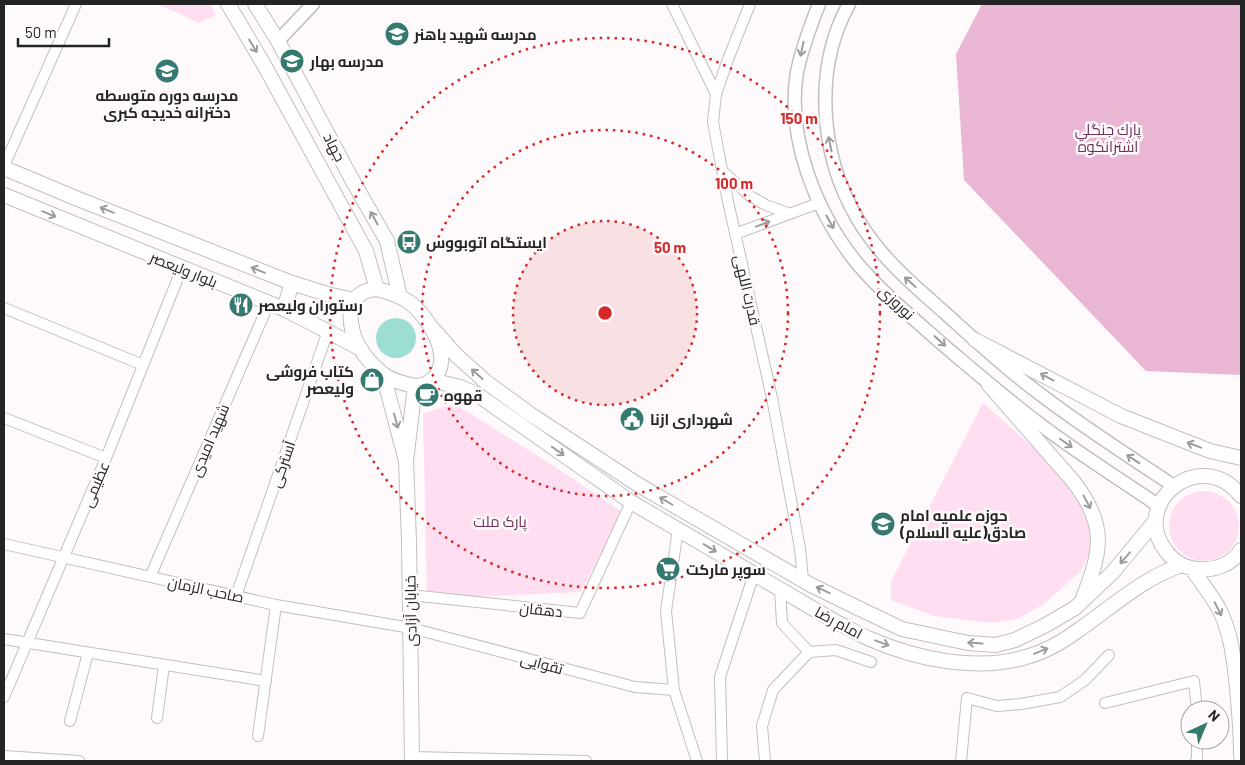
<svg xmlns="http://www.w3.org/2000/svg" width="1245" height="765" font-family="Barlow,Cairo,sans-serif">
<style>
.green{fill:#ffdef1}
.forest{fill:#e9b7d4}
.water{fill:#9cdfd2}
.lines{fill:none;stroke-linecap:round;stroke-linejoin:round}
.minor-casing{stroke:#c3bfc1;stroke-width:12}
.tertiary-casing{stroke:#c3bfc1;stroke-width:15}
.secondary-casing{stroke:#c3bfc1;stroke-width:16}
.minor{stroke:#fff;stroke-width:10}
.tertiary{stroke:#fff;stroke-width:12}
.secondary{stroke:#fff;stroke-width:14}
.oneway{stroke:#9d9c9d}
.ring{fill:none;stroke:#d62828;stroke-width:2.5;stroke-dasharray:2.5 5}
.labels{text-anchor:middle;dominant-baseline:central;stroke-width:5;stroke-linejoin:round;paint-order:stroke}
.poi-label{font-size:15px;font-weight:bold;fill:#252425;stroke:#fefafc;text-anchor:start}
.park-label{font-size:15px;fill:#6e3259;stroke:#fefafc}
.street-label{font-size:15px;fill:#252425;stroke:#fefafc}
.centre{fill:#d62828;stroke:#fefafc;stroke-width:2.5}
.ring-label{font-size:15px;text-anchor:middle;font-weight:bold;fill:#d62828;stroke:#fefafc;stroke-width:5;stroke-linejoin:round;paint-order:stroke}
</style>
<rect width="100%" height="100%" fill="#fefafc"/>
<!-- green -->
<path class="green" d="M158 4H210L216 15 199 23Z
M983 403 1031 445 1065 483 1080 506 1090 530 1092 549 1081 571 1044 604 1017 619 992 623 934 616 891 600V581Z
M455 404 560 470 622 512 581 592 427 599 423 413Z
M1169 526a35 35 0 1 1 70 0a35 35 0 1 1-70 0Z"/>
<!-- forest -->
<path class="forest" d="M982 4H1241V375L1146 371 964 180 956 54Z"/>
<!-- water -->
<path class="water" d="M376 338a20 20 0 1 1 40 0a20 20 0 1 1-40 0Z"/>
<g class="lines">
<defs>
<path id="minor" d="M672 4 716 94
M750 4 727 62 716 94 713 122 727 197 772 398 800 548 803 580
M4 166 76 4
M722 171 750 196 766 205 790 214
M735 234 819 203
M4 308 143 365
M4 418 106 458
M678 529 666 611 674 690 697 761
M4 544 276 605 411 628 635 687 674 690
M150 577 269 303
M410 595 580 613 631 502
M236 596 328 331
M4 639 266 681
M809 652 836 650 871 662
M4 697 106 458 182 268
M1105 703 1194 681 1197 710
M157 718 164 665
M70 721 88 653
M258 736 276 605
M4 756 79 761
M412 757 586 761
M722 761 720 677 754 574
M765 761 762 726 773 690 809 652 782 623 780 589
M961 761 967 698 997 706 1021 704 1060 697 1085 680 1109 655
M1196 761 1197 758V740"/>
<path id="tertiary" d="M819 4C810 27 802 48 797 72 786 137 816 212 856 262 881 292 912 317 941 343 973 370 1004 397 1037 422 1076 452 1118 478 1159 506
M849 4C813 69 820 155 857 218 879 256 912 284 944 312 974 339 1004 367 1036 391 1080 425 1127 455 1174 486
M278 41 313 4"/>
<path id="secondary" d="M228 4 263 63 366 251 377 289
M255 4 278 41 350 176 387 241 400 297
M4 168 78 199 292 283 327 294 354 300
M4 195 284 309 346 341 361 349
M377 289C388 292 399 295 409 302 428 316 456 359 432 380 426 385 418 387 411 385 401 383 391 380 383 374 373 366 364 356 358 345 350 329 345 304 362 293 366 290 372 290 377 289Z
M284 309 292 283
M434 330 456 355 486 382 530 414 637 484 811 585 860 609 902 629 968 643 996 645 1015 640 1046 625 1075 608 1113 572 1156 520
M975 340 1121 416 1210 451 1241 458
M383 374 406 461 415 386
M431 380 460 387 478 395 631 502 836 622C847 627 858 634 870 639 916 659 976 672 1026 657 1045 652 1064 641 1080 629 1113 606 1143 578 1182 565
M989 385 1073 481C1107 525 1102 549 1083 598
M406 461 409 541 412 761
M1241 496C1200 444 1129 504 1166 551 1174 562 1185 568 1198 569 1215 571 1232 564 1241 550
M1191 568C1202 583 1213 597 1221 613 1232 637 1234 662 1237 687 1239 710 1241 733 1241 756"/>
</defs>
<!-- minor casing -->
<use href="#minor" class="minor-casing"/>
<!-- tertiary casing -->
<use href="#tertiary" class="tertiary-casing"/>
<!-- secondary casing -->
<use href="#secondary" class="secondary-casing"/>
<!-- minor -->
<use href="#minor" class="minor"/>
<!-- tertiary -->
<use href="#tertiary" class="tertiary"/>
<!-- secondary -->
<use href="#secondary" class="secondary"/>
</g>
<!-- one-way arrows -->
<defs><path id="oneway-shaft" d="M-6 0H5M1.5-3L5.5 0L1.5 3" fill="none" stroke-width="1.6" stroke-linecap="round" stroke-linejoin="round" transform="scale(1.25)"/></defs>
<g class="oneway">
<use href="#oneway-shaft" transform="translate(253 46) rotate(59)"/>
<use href="#oneway-shaft" transform="translate(802 49) rotate(102)"/>
<use href="#oneway-shaft" transform="translate(830 144) rotate(-102)"/>
<use href="#oneway-shaft" transform="translate(107 210) rotate(-158)"/>
<use href="#oneway-shaft" transform="translate(49 214) rotate(22)"/>
<use href="#oneway-shaft" transform="translate(374 218) rotate(-119)"/>
<use href="#oneway-shaft" transform="translate(830 222) rotate(61)"/>
<use href="#oneway-shaft" transform="translate(763 224) rotate(-21)"/>
<use href="#oneway-shaft" transform="translate(258 270) rotate(-158)"/>
<use href="#oneway-shaft" transform="translate(910 282) rotate(-138)"/>
<use href="#oneway-shaft" transform="translate(940 341) rotate(42)"/>
<use href="#oneway-shaft" transform="translate(477 374) rotate(-138)"/>
<use href="#oneway-shaft" transform="translate(1047 377) rotate(-152)"/>
<use href="#oneway-shaft" transform="translate(396 421) rotate(75)"/>
<use href="#oneway-shaft" transform="translate(1066 443) rotate(35)"/>
<use href="#oneway-shaft" transform="translate(1194 445) rotate(-159)"/>
<use href="#oneway-shaft" transform="translate(558 451) rotate(35)"/>
<use href="#oneway-shaft" transform="translate(1133 459) rotate(-147)"/>
<use href="#oneway-shaft" transform="translate(666 501) rotate(-150)"/>
<use href="#oneway-shaft" transform="translate(1087 502) rotate(62)"/>
<use href="#oneway-shaft" transform="translate(710 548) rotate(31)"/>
<use href="#oneway-shaft" transform="translate(1125 558) rotate(131)"/>
<use href="#oneway-shaft" transform="translate(823 590) rotate(-155)"/>
<use href="#oneway-shaft" transform="translate(1218 609) rotate(63)"/>
<use href="#oneway-shaft" transform="translate(882 643) rotate(20)"/>
<use href="#oneway-shaft" transform="translate(975 643) rotate(-176)"/>
<use href="#oneway-shaft" transform="translate(1041 651) rotate(-22)"/>
</g>
<!-- distance rings -->
<circle cx="605" cy="313" r="92" fill="#d62828" fill-opacity=".12"/>
<g class="ring">
<circle cx="605" cy="313" r="92"/>
<circle cx="605" cy="313" r="183"/>
<circle cx="605" cy="313" r="275"/>
</g>
<!-- icons -->
<defs>
<symbol id="school-disc" viewBox="-11 -11 22 22"><circle r="9.5" fill="#357a6f" stroke="#fefafc"/><path d="M0-5L7-2L0 1L-7-2ZM-4 1L0 2.5L4 1V4Q0 6-4 4Z" fill="#fff"/></symbol>
<symbol id="bus-disc" viewBox="-11 -11 22 22"><circle r="9.5" fill="#357a6f" stroke="#fefafc"/><path d="M-5-6H5V4H4V6H2V4H-2V6H-4V4H-5ZM-3.5-4V0h7V-4ZM-3.5 1.2v1.5H-2V1.2ZM2 1.2v1.5H3.5V1.2Z" fill="#fff"/></symbol>
<symbol id="restaurant-disc" viewBox="-11 -11 22 22"><circle r="9.5" fill="#357a6f" stroke="#fefafc"/><path d="M-5-6h1v4h1v-4h1v4h1v-4h1v5L-1.5 .5V6h-2V.5L-5-1ZM5-6V6H3V1.5H1.5Q1.5-4 5-6Z" fill="#fff"/></symbol>
<symbol id="shop-disc" viewBox="-11 -11 22 22"><circle r="9.5" fill="#357a6f" stroke="#fefafc"/><path d="M-5-2.5h2.3a2.7 3.5 0 0 1 5.4 0H5L5.5 6h-11ZM-1.5-2.5h3a1.5 2.3 0 0 0-3 0Z" fill="#fff"/></symbol>
<symbol id="cafe-disc" viewBox="-11 -11 22 22"><circle r="9.5" fill="#357a6f" stroke="#fefafc"/><path d="M-5.5-4.5H6V0H3Q3 3.5 0 3.5H-2.5Q-5.5 3.5-5.5 0ZM3-3.2v2h1.7v-2ZM-6 4.5H4V6H-6Z" fill="#fff"/></symbol>
<symbol id="civic-disc" viewBox="-11 -11 22 22"><circle r="9.5" fill="#357a6f" stroke="#fefafc"/><path d="M-.6-6.5H3V-4.5H.6V-3L4-1V1h2V6H-6V1h2V-1L-.6-3ZM-1.2 2.5V6h2.4V2.5Z" fill="#fff"/></symbol>
<symbol id="university-disc" viewBox="-11 -11 22 22"><circle r="9.5" fill="#357a6f" stroke="#fefafc"/><path d="M0-5L7-2L0 1L-7-2ZM-4 1L0 2.5L4 1V4Q0 6-4 4Z" fill="#fff"/></symbol>
<symbol id="supermarket-disc" viewBox="-11 -11 22 22"><circle r="9.5" fill="#357a6f" stroke="#fefafc"/><path d="M-6-5.5h2.5l.6 2H6L4.5 2H-2.5L-4.4-4H-6ZM-1.5 3.2a1.3 1.3 0 1 0 .1 0ZM3 3.2a1.3 1.3 0 1 0 .1 0Z" fill="#fff"/></symbol>
</defs>
<g fill-rule="evenodd">
<use href="#school-disc" x="383" y="20" width="28" height="28"/>
<use href="#school-disc" x="278" y="47" width="28" height="28"/>
<use href="#school-disc" x="153" y="57" width="28" height="28"/>
<use href="#bus-disc" x="395" y="228" width="28" height="28"/>
<use href="#restaurant-disc" x="227" y="291" width="28" height="28"/>
<use href="#shop-disc" x="358" y="366" width="28" height="28"/>
<use href="#cafe-disc" x="413" y="381" width="28" height="28"/>
<use href="#civic-disc" x="618" y="405" width="28" height="28"/>
<use href="#university-disc" x="869" y="510" width="28" height="28"/>
<use href="#supermarket-disc" x="654" y="555" width="28" height="28"/>
</g>
<g class="labels">
<!-- poi labels -->
<g class="poi-label">
<text x="414" y="34">مدرسه شهید باهنر</text>
<text x="310" y="61">مدرسه بهار</text>
<text x="167" y="95" text-anchor="middle">مدرسه دوره متوسطه<tspan x="167" dy="17">دخترانه خدیجه کبری</tspan></text>
<text x="426" y="242">ایستگاه اتوبووس</text>
<text x="258" y="305">رستوران ولیعصر</text>
<text x="354" y="371" text-anchor="end">کتاب فروشی<tspan x="354" dy="17">ولیعصر</tspan></text>
<text x="444" y="395">قهوه</text>
<text x="650" y="419">شهرداری ازنا</text>
<text x="900" y="515">حوزه علمیه امام<tspan x="900" dy="17">صادق(علیه السلام)</tspan></text>
<text x="686" y="569">سوپر مارکت</text>
</g>
<!-- park labels -->
<g class="park-label">
<text x="1108" y="129">پارك جنگلي<tspan x="1108" dy="17">اشترانكوه</tspan></text>
<text x="500" y="521">پارک ملت</text>
</g>
<!-- street labels -->
<g class="street-label">
<text transform="translate(335 147) rotate(63)">جهاد</text>
<text transform="translate(184 269) rotate(22)">بلوار ولیعصر</text>
<text transform="translate(748 290) rotate(77)">قدرت اللهی</text>
<text transform="translate(897 302) rotate(43)">نوروزی</text>
<text transform="translate(209 440) rotate(-67)">شهید امیدی</text>
<text transform="translate(282 464) rotate(-71)">آسترکی</text>
<text transform="translate(95 484) rotate(-67)">عظیمی</text>
<text transform="translate(206 589) rotate(12)">صاحب الزمان</text>
<text transform="translate(541 609) rotate(6)">دهقان</text>
<text transform="translate(410 611) rotate(-91)">خیابان آزادی</text>
<text transform="translate(839 622) rotate(28)">امام رضا</text>
<text transform="translate(542 663) rotate(15)">تقوایی</text>
</g>
</g>
<circle cx="605" cy="313" r="8" class="centre"/>
<g class="ring-label">
<text x="799" y="124">150 m</text>
<text x="734" y="189">100 m</text>
<text x="670" y="253">50 m</text>
</g>
<!-- border -->
<rect width="1245" height="765" fill="none" stroke="#252425" stroke-width="10"/>
<!-- north arrow -->
<g transform="translate(1205 725) rotate(44)"><circle r="24" fill="#fefafc" stroke="#a7a4a6"/>
<path d="M0-4L9 19L0 12L-9 19Z" fill="#357a6f"/>
<text y="-8" font-size="14" font-weight="bold" text-anchor="middle" fill="#252425">N</text>
</g>
<!-- scale -->
<path d="M18 38v8h91v-8" fill="none" stroke="#252425" stroke-width="2.5"/>
<text x="25" y="38" font-size="15" fill="#252425" stroke="#fefafc" stroke-width="4" paint-order="stroke">50 m</text>
</svg>
